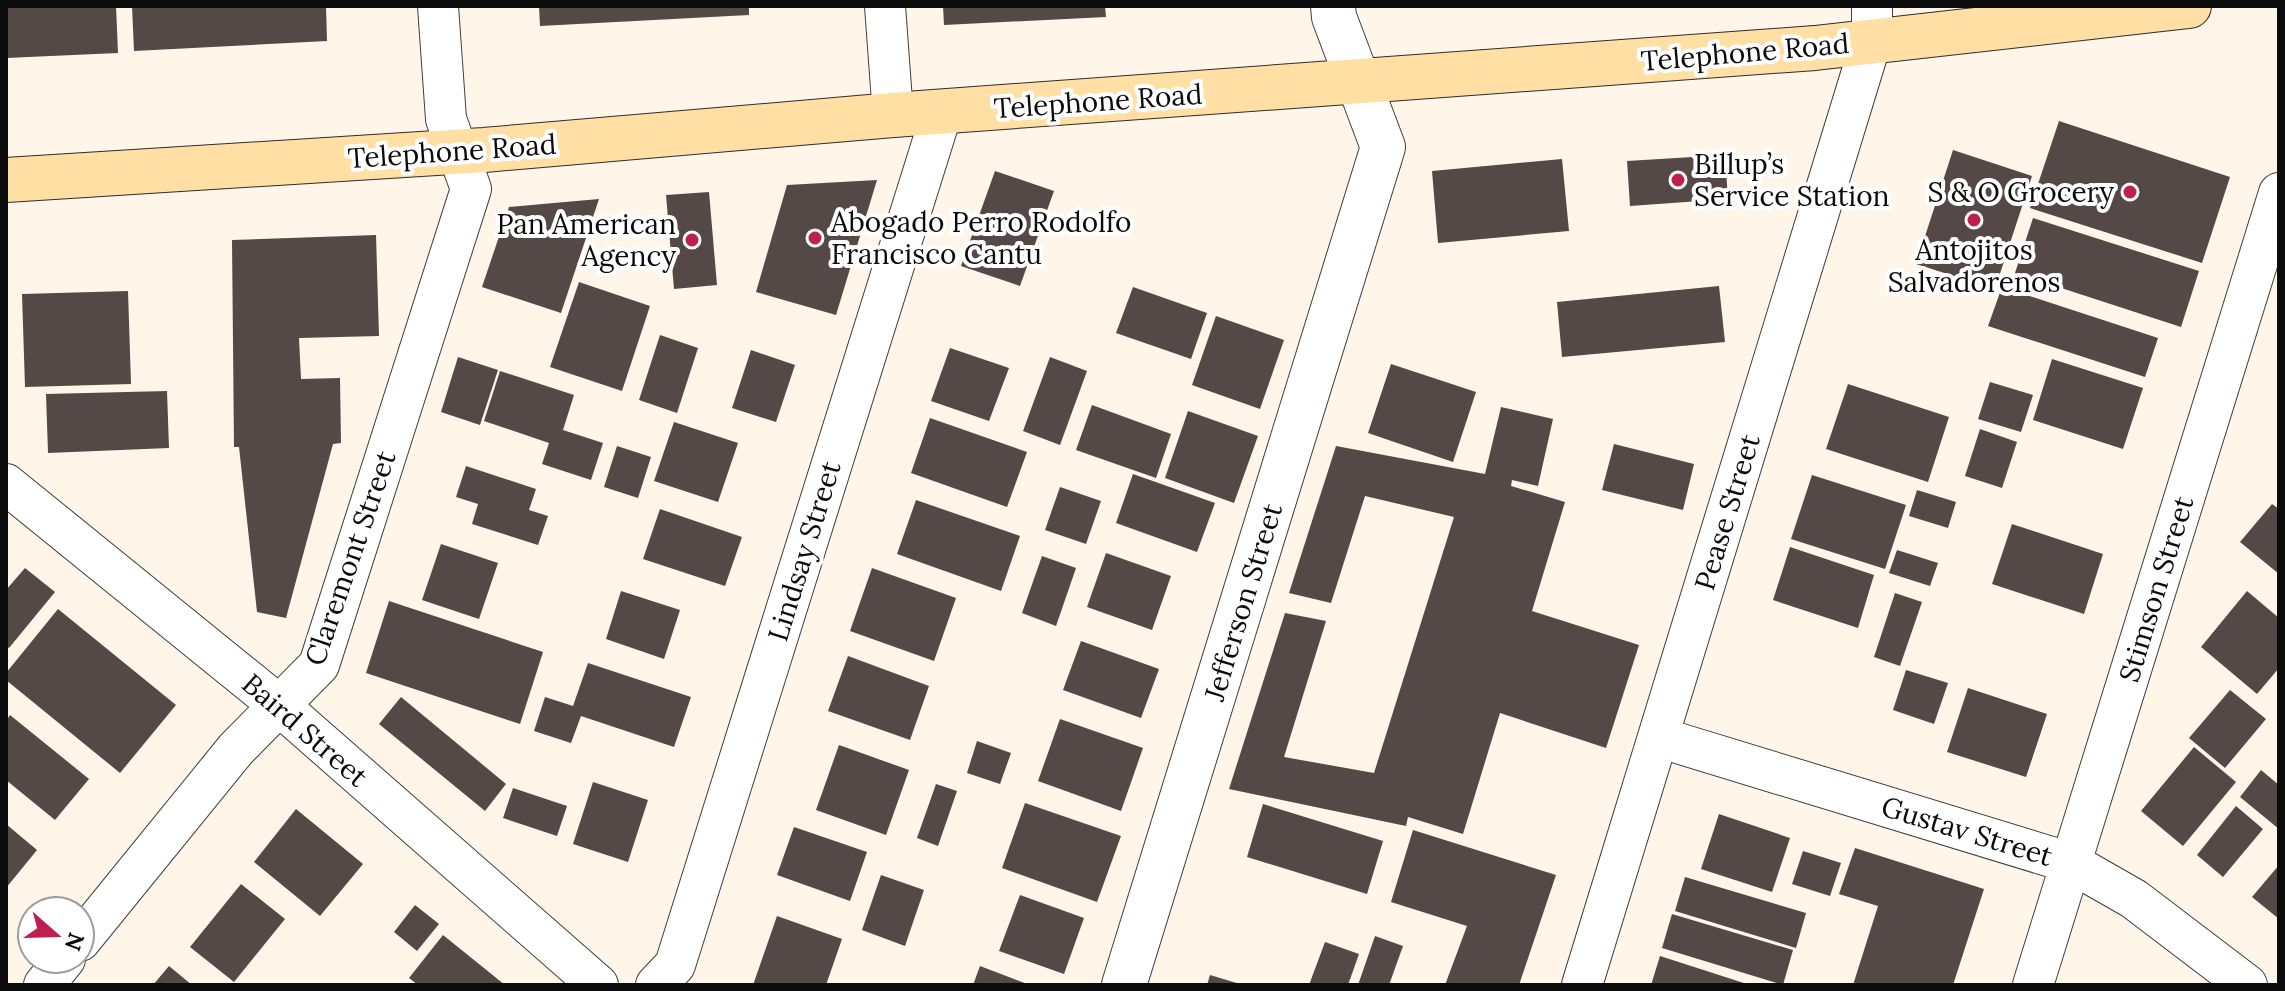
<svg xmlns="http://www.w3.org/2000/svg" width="2285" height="991" font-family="Lora,serif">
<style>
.building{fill:#544947}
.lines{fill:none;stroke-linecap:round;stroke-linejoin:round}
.minor-casing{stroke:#3e3e3e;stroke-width:42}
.tertiary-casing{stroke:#3e3e3e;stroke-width:46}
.secondary-casing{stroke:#2d2d2d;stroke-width:46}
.minor{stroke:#fff;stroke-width:40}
.tertiary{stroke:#fff;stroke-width:44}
.secondary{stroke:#ffdfa3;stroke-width:44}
.poi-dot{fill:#be1f4c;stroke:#fff;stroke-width:3}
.labels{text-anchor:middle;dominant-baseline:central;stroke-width:8;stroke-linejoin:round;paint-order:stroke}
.street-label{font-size:28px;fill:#0b0b0b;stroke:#fff}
.poi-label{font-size:28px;fill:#0b0b0b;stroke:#fff;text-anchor:start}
</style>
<rect width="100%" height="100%" fill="#fff5e8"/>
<!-- building -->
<path class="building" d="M6 6H116L118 53 6 58Z
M132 6H326L327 41 134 51Z
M539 6H749V15L540 26Z
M943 6H1105L1106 17 944 25Z
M2059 121 2230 177 2202 263 2030 208Z
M1953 150 2032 176 1995 289 1916 264Z
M1725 155 1728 199 1630 206 1627 161Z
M1562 159 1569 231 1438 243 1432 171Z
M995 171 1054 191 1020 286 961 266Z
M877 180 836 315 756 292 787 185Z
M709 192 717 285 674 289 666 195Z
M599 199 561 313 482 287 509 207Z
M2033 218 2199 271 2181 327 2015 273Z
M376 235 379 336 299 338 301 379 340 378 341 443 333 444 286 618 257 612 239 447H234L232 240Z
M579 282 650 306 622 391 550 367Z
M1719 286 1725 342 1562 357 1557 302Z
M1133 287 1207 313 1191 359 1116 333Z
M2002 287 2158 338 2145 377 1988 326Z
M128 291 131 384 25 387 22 294Z
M1216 316 1284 340 1260 409 1192 385Z
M660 335 698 348 677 413 639 400Z
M950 348 1009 368 989 421 931 401Z
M751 350 795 365 776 422 732 408Z
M458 357 498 370 480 425 441 412Z
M1050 357 1087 371 1060 445 1023 431Z
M2052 359 2143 388 2123 449 2033 420Z
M1391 364 1476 392 1453 462 1368 433Z
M500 371 574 395 563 430 603 443 591 480 542 464 549 443 484 421Z
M1990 382 2033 395 2021 432 1978 419Z
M1848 384 1949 417 1928 482 1826 449Z
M167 391 169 448 48 453 46 394Z
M1092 405 1171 434 1156 478 1076 450Z
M1501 407 1553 419 1538 486 1512 480 1511 486 1565 502 1532 611 1639 645 1606 748 1500 713 1463 834 1408 817 1406 826 1229 789 1285 613 1326 621 1284 757 1374 773 1454 517 1365 496 1331 603 1289 593 1336 446 1485 474Z
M1188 411 1258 436 1234 503 1165 478Z
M930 418 1027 452 1007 507 911 473Z
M674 422 738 443 718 502 654 481Z
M1980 429 2017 442 2002 488 1965 476Z
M1614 444 1694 464 1683 510 1602 490Z
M617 446 651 457 638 498 604 487Z
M466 466 536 489 529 510 548 516 538 545 472 524 478 504 456 497Z
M1133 474 1215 503 1197 552 1116 523Z
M1812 475 1906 505 1885 569 1791 539Z
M1060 487 1101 501 1086 544 1045 530Z
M1917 490 1956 502 1948 528 1909 516Z
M916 500 1020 536 1001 591 897 554Z
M2272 504 2279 509V574L2240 542Z
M660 509 742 537 725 586 643 559Z
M2012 524 2103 554 2084 614 1992 584Z
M441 544 498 563 479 619 422 600Z
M1790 547 1874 575 1858 628 1773 600Z
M1897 550 1938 563 1930 586 1889 573Z
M1106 553 1171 576 1152 630 1087 607Z
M1042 556 1076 568 1056 626 1022 613Z
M25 568 55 592 9 648 6 646V590Z
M872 568 956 598 934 661 850 631Z
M621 591 680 610 664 659 606 639Z
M2247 591 2279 618V668L2257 694 2201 647Z
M1895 593 1922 602 1900 666 1874 657Z
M389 601 543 652 520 724 366 673Z
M58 609 176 705 120 773 6 680V673Z
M1081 641 1159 669 1141 718 1063 690Z
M848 656 929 686 910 740 828 711Z
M588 663 691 697 674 747 581 716 571 743 534 731 545 697 573 706Z
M1906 670 1948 683 1934 724 1893 710Z
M1968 688 2047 714 2026 777 1947 752Z
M2230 690 2266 719 2225 768 2189 738Z
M401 697 506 784 485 811 379 724Z
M10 715 89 779 55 820 6 780V721Z
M1060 719 1143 748 1121 811 1038 781Z
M977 741 1011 753 1000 784 967 773Z
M839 745 909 770 886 835 816 810Z
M2194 747 2236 782 2183 846 2141 811Z
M2261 770 2279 785V829L2240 797Z
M593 782 648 800 628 862 573 844Z
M936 784 957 791 938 846 917 838Z
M513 788 567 806 557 836 503 818Z
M1025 803 1121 836 1097 902 1002 868Z
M1263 804 1383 841 1367 894 1247 857Z
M2236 806 2263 829 2223 877 2197 855Z
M296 809 363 864 320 916 254 862Z
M1719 814 1790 838 1772 892 1701 869Z
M6 824 37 850 6 888Z
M794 827 867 852 850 901 777 875Z
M1413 830 1556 875 1519 985H1445L1467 926 1391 902Z
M1855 848 1984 889 1953 985H1853L1878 906 1839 894Z
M1803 851 1841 863 1830 896 1792 884Z
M2279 865V919L2252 897Z
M881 875 924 890 905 946 862 930Z
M1685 877 1806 913 1796 948 1675 911Z
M241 884 285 919 234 982 190 947Z
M1020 895 1084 918 1064 974 999 951Z
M415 905 439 924 417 951 394 932Z
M1672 914 1793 950 1783 985 1662 948Z
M777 916 842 939 826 985H753Z
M443 935 505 985H418L409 978Z
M1375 936 1403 946 1389 985H1358Z
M1325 942 1359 954 1348 985H1309Z
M1660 956 1747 984V985H1651Z
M169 966 192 985H153Z
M980 966 1030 985H973Z
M1210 975 1240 984V985H1207Z"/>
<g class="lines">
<defs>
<path id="minor" d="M885 6 893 115
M6 484 281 707 598 985
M1658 737 2071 863 2134 899 2247 985
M80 941 236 749 319 665 471 189 446 119 438 6
M44 985 65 959
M656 985 675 965 942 112
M1582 985 1872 39V6
M2033 985 2279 193"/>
<path id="tertiary" d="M1124 985 1383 147 1334 17 1333 6"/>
<path id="secondary" d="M6 180 484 150 893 115 1815 48 2189 6"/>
</defs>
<!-- minor casing -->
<use href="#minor" class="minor-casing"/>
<!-- tertiary casing -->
<use href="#tertiary" class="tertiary-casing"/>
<!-- secondary casing -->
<use href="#secondary" class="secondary-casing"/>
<!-- minor -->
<use href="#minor" class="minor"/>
<!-- tertiary -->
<use href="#tertiary" class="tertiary"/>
<!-- secondary -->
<use href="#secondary" class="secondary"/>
</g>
<!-- markers -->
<g class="poi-dot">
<circle cx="1678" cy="180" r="8"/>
<circle cx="2130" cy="192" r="8"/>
<circle cx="1974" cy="220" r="8"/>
<circle cx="815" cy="238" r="8"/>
<circle cx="692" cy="240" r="8"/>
</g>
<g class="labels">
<!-- street labels -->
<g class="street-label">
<text transform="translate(1745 52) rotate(-5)">Telephone Road</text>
<text transform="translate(1098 101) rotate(-4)">Telephone Road</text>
<text transform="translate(452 151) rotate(-4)">Telephone Road</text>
<text transform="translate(1727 512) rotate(-73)">Pease Street</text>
<text transform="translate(804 551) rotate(-73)">Lindsay Street</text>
<text transform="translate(350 558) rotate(-71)">Claremont Street</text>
<text transform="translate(2156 589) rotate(-73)">Stimson Street</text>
<text transform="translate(1243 602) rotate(-73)">Jefferson Street</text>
<text transform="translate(305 730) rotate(41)">Baird Street</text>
<text transform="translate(1967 831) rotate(17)">Gustav Street</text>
</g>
<!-- poi labels -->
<g class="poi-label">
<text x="1694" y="164">Billup’s<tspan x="1694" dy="32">Service Station</tspan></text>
<text x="2114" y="192" text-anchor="end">S &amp; O Grocery</text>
<text x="831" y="222">Abogado Perro Rodolfo<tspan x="831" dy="32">Francisco Cantu</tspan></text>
<text x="676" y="224" text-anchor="end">Pan American<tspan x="676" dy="32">Agency</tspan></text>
<text x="1974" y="250" text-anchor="middle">Antojitos<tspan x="1974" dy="32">Salvadorenos</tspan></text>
</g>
</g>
<!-- border -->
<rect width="2285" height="991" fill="none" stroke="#0b0b0b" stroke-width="16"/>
<!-- north arrow -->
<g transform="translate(56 935) rotate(110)"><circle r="38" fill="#ffffff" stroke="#9d9d9d" stroke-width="2"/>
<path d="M0-6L14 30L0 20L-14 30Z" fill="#be1f4c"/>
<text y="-12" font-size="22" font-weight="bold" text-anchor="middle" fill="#0b0b0b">N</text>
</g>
</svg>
